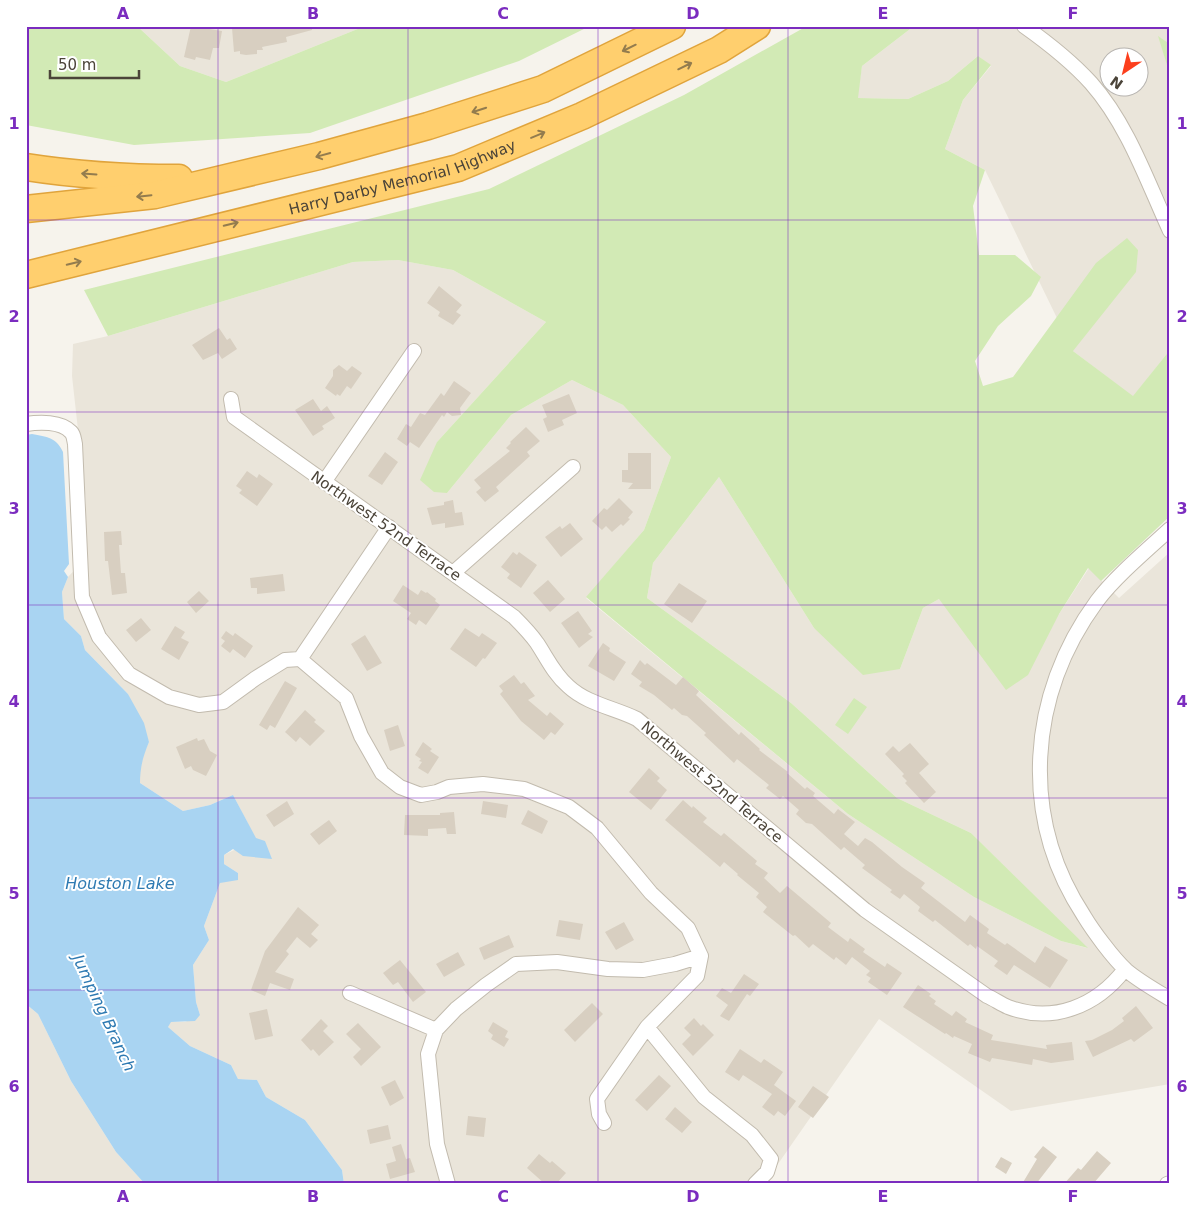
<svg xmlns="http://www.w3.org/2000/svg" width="1196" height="1210" font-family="'DejaVu Sans',sans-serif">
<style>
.residential{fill:#eae5da;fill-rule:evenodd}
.green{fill:#d2eab5}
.water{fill:#a9d4f2}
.building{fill:#d8cfc1}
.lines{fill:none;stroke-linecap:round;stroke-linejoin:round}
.street-casing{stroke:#c2bbae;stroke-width:16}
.highway-casing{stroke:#e0a43c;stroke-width:29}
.street{stroke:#fff;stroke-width:14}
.highway{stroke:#ffcf6e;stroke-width:26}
.oneway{stroke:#937c4e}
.grid{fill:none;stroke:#7b2cbf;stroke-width:1;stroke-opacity:0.55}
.labels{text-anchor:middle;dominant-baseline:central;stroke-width:4;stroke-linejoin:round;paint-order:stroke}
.street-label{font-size:15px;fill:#4b4439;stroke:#fff}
.water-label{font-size:16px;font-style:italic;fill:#2e7ab2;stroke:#fff}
.neatline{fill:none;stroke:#7b2cbf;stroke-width:2}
.grid-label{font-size:16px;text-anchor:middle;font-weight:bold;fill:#7b2cbf}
</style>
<rect width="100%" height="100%" fill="#f6f3ec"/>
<!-- residential -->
<path class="residential" d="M137 26H365L226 82 180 66Z
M914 26H1170V44L1159 37 1170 75V350L1133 397 1073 351 985 170 945 149 963 100 991 66 978 56 948 81 908 99 857 98 862 66ZM1108 58H1138V88H1108Z
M398 260 453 270 546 322 437 442 447 493 511 415 572 380 623 405 671 457 644 530 586 598 848 814 974 897 1061 941 1087 948 971 833 897 798 791 703 647 598 653 563 719 477 814 628 900 669 923 608 939 599 1059 614 1089 568 1119 598 1170 552V1084L1011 1111 879 1019 764 1184H344L342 1170 305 1120 266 1097 257 1080 238 1079 231 1065 190 1046 168 1027 170 1022H185L200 1015 196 1002 193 965 209 940 204 926 220 883 238 873 224 864V855L256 839 233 795 210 805 183 811 140 783V771L144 753 149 742 128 694 85 650 81 636 64 619 62 592 68 577 86 558V502L72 376 73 344 108 336 353 262Z
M26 1004 38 1014 71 1081 116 1152 145 1184H26Z"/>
<!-- green -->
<path class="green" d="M26 26H137L180 66 226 82 365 26H590L519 61 310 133 134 145 26 125Z
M807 26H914L862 66 858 98 908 99 948 81 978 56 991 65 963 100 945 149 985 170 973 206 979 255H1015L1041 277 1031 296 998 326 975 361 983 386 1013 377 1096 263 1127 238 1138 250 1136 272 1073 351 1133 396 1170 350V516L1101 581 1088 568 1059 614 1028 675 1006 690 939 599 923 608 900 669 863 675 814 628 719 477 653 563 647 598 791 703 897 798 971 833 1088 948 1061 941 974 897 848 814 586 597 644 530 671 457 623 405 572 380 511 415 447 493 434 492 420 480 437 442 546 322 453 270 398 260 353 262 108 336 84 290 489 189 684 95Z
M1158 36 1170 44V75Z
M854 698 867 707 848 734 835 725Z"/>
<!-- water -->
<path class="water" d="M32 434C47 437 56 437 63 452L69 564 64 571 68 577 62 592 64 619 81 636 85 650 128 694 144 723 149 742C143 756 140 768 140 783L183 811 210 805 233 795 256 838 265 841 272 859 243 856 233 849 224 855V864L238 873V880L220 883 204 926 209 940 193 965 196 1002 200 1015 195 1021 171 1022 168 1027 190 1046 231 1065 238 1079 257 1080 266 1097 305 1120 342 1170 344 1184H145L116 1152 71 1081 38 1014 26 1004V966L29 961 26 943V435Z"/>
<!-- building -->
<path class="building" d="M191 26 222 31 219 48H213L210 60 196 57 195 60 184 57Z
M238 26H312V30L286 37 287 42 262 47 263 50H257V54L246 55 240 54V51L234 52 232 28H238Z
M439 286 462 305 456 312 461 315 453 325 438 316 440 312 427 303Z
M219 328 227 340 230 338 237 349 222 359 218 353 203 360 192 345Z
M339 365 347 371 352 366 362 373 351 389 347 386 340 396 337 394 336 396 325 388 333 376V370Z
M454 381 471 393 460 408 461 415 452 416 447 412 444 417 442 415 419 448 410 442 407 446 397 439 406 424 411 427 420 413 425 415 441 393 444 396Z
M569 394 577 413 562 420 564 425 548 432 543 419 547 417 542 405Z
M313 399 321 411 327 406 335 418 322 426 324 429 313 436 295 410Z
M526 427 540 441 527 452 530 456 496 487 499 491 485 502 476 492 481 488 474 480 510 451 506 448 511 443 510 442Z
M385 452 398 462 382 485 368 476Z
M628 453H651V489H628L633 483 622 482V470H628Z
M247 471 257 478 259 474 273 484 257 506 239 493 242 490 236 486Z
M619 498 633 512 628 518 630 519 623 526 621 524 612 532 606 526 602 530 592 521 604 508 607 510Z
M453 500 455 513 462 512 464 525 445 528V523L432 525 427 508 444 505V502Z
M570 523 583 539 561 557 545 537 560 526 562 529Z
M121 531 122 545H119L121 573H125L127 593 112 595 108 561H105L104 532Z
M513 552 517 555 519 552 537 565 521 588 507 578 510 574 501 567Z
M283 574 285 591 257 594V588H251L250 578Z
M548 580 565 599 550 612 533 593Z
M679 583 707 601 692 623 664 604Z
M403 585 418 595 421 590 426 593 427 592 436 599 435 601 440 605 426 625 419 620 416 625 407 619 411 613 393 601Z
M199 591 209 601 196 613 187 602Z
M578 611 592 631 588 634 593 637 579 648 561 623Z
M141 618 151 630 136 642 126 630Z
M175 626 185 632 181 638 189 642 179 660 161 649Z
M465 628 479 637 482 633 497 643 485 659 483 658 476 667 450 649Z
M226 631 233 636 235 633 253 646 245 658 233 649 230 653 221 646 225 641 221 638Z
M365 635 382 663 367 671 351 644Z
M603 643 610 648 609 651 626 662 614 681 588 666Z
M640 660 645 665 647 663 676 685 683 677 699 691 696 695 739 735 741 732 760 749 759 750 788 772 787 773 805 789 807 787 815 793 813 796 834 814 838 809 855 822 844 834 858 846 865 838 872 842 902 867 925 883 921 888 965 922 970 915 989 929 987 933 1005 945 1007 943 1035 963 1045 946 1068 960 1050 988 1014 965 1007 975 994 966 998 961 977 946 976 949 970 944 968 946 935 920 933 922 918 911 920 907 904 894 900 899 890 892 892 890 862 868 865 865 844 847 841 850 812 824 806 823 796 814 799 810 783 796 780 799 766 788 769 785 737 759 734 763 704 735 706 733 687 716 682 715 674 708 672 710 654 695 639 686 642 682 631 674Z
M514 675 521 684 524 682 535 696 528 700 547 716 550 712 564 724 555 735 551 732 544 740 521 721 500 694 503 691 499 686Z
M285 681 297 688 275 728 270 725 267 730 259 725Z
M305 710 316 720 314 722 325 731 310 746 300 737 296 742 285 732Z
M398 725 405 746 390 751 384 730Z
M197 738 198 741 204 739 210 751 217 755 206 776 193 770 191 766 185 769 176 747Z
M423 742 432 749 430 751 439 757 428 774 418 768 422 762 419 761 421 759 415 755Z
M910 743 929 764 919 773 936 792 924 803 905 783 907 781 902 776 904 774 885 754 893 746 899 752Z
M649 768 660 778 657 781 667 790 651 810 629 792Z
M683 800 692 808 693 806 707 818 703 822 721 836 724 833 757 861 755 864 768 873 764 878 780 893 787 886 831 923 828 927 848 942 850 938 865 949 863 952 885 967 887 963 902 973 887 995 868 982 871 978 866 975 870 971 852 957 846 965 836 957 834 960 813 944 809 948 795 935 793 936 763 912 767 907 756 897 759 893 737 875 738 874 724 862 720 867 665 820Z
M287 801 294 814 274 827 266 815Z
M483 801 508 805 506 818 481 814Z
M528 810 548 821 542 834 521 824Z
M454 812 456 834H447L446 828 428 829V836L404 835 405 815H440V813Z
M329 820 337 831 319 845 310 834Z
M298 907 319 925 311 934 318 940 310 948 297 937 286 951 289 954 275 972 294 979 290 990 270 983 265 996 251 990 265 951Z
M559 920 583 924 580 940 556 936Z
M624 922 634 940 616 950 605 932Z
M509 935 514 947 484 960 479 948Z
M458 952 465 965 444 977 436 964Z
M400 960 426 992 413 1002 398 982 393 985 383 973Z
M744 974 759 984 750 996 747 994 729 1021 720 1016 728 1005 716 996 722 988 731 993Z
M918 985 931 994 929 996 936 1001 934 1004 952 1016 956 1011 967 1019 965 1022 993 1035 991 1040 1047 1049 1046 1045 1072 1042 1074 1060 1051 1063 1033 1059 1032 1065 992 1058 990 1062 968 1053 972 1044 954 1036 953 1038 946 1033 945 1034 903 1007Z
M592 1003 603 1014 575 1042 564 1030Z
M1136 1006 1153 1028 1134 1042 1131 1039 1093 1057 1085 1041 1092 1040 1112 1030 1124 1021 1122 1018Z
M267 1009 273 1036 255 1040 249 1013Z
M694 1018 701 1026 703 1024 714 1035 693 1056 682 1044 691 1035 684 1028Z
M321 1019 328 1026 323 1031 334 1042 319 1056 313 1049 311 1051 301 1040Z
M493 1022 508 1031 505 1037 509 1039 504 1047 491 1039 493 1035 488 1031Z
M358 1023 381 1047 361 1066 353 1057 361 1049 346 1034Z
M740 1049 761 1063 764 1059 783 1072 774 1085 796 1101 785 1116 778 1111 774 1116 762 1107 772 1094 743 1075 739 1081 725 1072Z
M659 1075 671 1086 647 1111 635 1100Z
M395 1080 404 1098 390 1106 381 1087Z
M813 1086 829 1097 813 1118 798 1107Z
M675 1107 692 1122 682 1133 665 1119Z
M468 1116 486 1118 484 1137 466 1135Z
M388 1125 391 1139 370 1144 367 1130Z
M401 1144 406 1159 410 1158 415 1172 390 1179 386 1164 396 1161 392 1147Z
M1043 1146 1057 1157 1036 1184H1022L1037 1159 1034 1157Z
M1097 1151 1111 1163 1093 1184H1064L1078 1168 1081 1170Z
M539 1154 550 1163 552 1161 566 1173 556 1184H545L527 1168Z
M1001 1157 1012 1163 1006 1174 995 1167Z"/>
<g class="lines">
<defs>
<path id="street" d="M1024 26C1048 43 1071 61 1091 83 1128 125 1147 181 1170 231
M231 399 234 417 514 617C522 625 530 633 537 643 547 658 554 674 568 686 587 704 615 708 637 719L865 910 987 996C994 999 1001 1004 1008 1007 1053 1024 1097 1006 1125 969
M26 424C39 422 61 421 71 432 74 435 74 440 75 444L82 597 99 637 129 674 169 697 199 705 223 702 256 678 285 660 300 659 346 698 361 736 382 773 400 787 421 795 437 792 449 787 483 784 524 789 569 807 597 828 651 893 688 928 701 956
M324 482 414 351
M1170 529C1147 550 1115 577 1097 601 1028 695 1019 817 1084 916 1093 931 1113 958 1126 970 1139 981 1155 990 1170 999
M453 573 573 467
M300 659 389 527
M701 956 697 976 647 1027 704 1097 752 1135 771 1159 767 1172 755 1184
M350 993 436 1030
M604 1123 599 1114 597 1099 647 1027
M448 1184 437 1144 428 1054 436 1030 456 1009 486 985 516 964 557 962 608 969 643 970 675 964 701 956
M1167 1184 1170 1183"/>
<g id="highway">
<path d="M26 167C77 175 128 178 179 178"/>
<path d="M26 209 155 195 319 156 428 126 543 89 672 26"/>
<path id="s1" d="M26 275 458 168 582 116 719 50 757 26"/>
</g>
</defs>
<!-- street casing -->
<use href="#street" class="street-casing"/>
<!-- highway casing -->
<use href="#highway" class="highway-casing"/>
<!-- street -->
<use href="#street" class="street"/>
<!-- highway -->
<use href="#highway" class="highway"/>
</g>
<!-- one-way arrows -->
<defs><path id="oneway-shaft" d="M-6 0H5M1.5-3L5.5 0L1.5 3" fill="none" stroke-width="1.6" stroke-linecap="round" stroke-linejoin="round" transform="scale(1.25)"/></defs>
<g class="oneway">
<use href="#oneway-shaft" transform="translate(629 48) rotate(154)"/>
<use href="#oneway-shaft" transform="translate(685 66) rotate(-26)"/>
<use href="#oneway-shaft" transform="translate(479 110) rotate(162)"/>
<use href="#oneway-shaft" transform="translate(538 135) rotate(-23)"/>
<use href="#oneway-shaft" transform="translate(323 155) rotate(165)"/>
<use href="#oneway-shaft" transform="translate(89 174) rotate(-176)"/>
<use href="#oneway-shaft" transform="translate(144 196) rotate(174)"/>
<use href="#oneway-shaft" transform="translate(231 224) rotate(-14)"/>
<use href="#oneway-shaft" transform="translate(74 263) rotate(-14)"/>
</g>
<!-- grid -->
<path class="grid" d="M218 26V1184M408 26V1184M598 26V1184M788 26V1184M978 26V1184M26 220H1170M26 412H1170M26 605H1170M26 798H1170M26 990H1170"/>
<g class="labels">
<!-- street labels -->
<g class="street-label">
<text stroke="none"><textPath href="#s1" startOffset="389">Harry Darby Memorial Highway</textPath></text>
<text transform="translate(386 526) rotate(35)">Northwest 52nd Terrace</text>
<text transform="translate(712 782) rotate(40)">Northwest 52nd Terrace</text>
</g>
<!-- water labels -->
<g class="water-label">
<text x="120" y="883">Houston Lake</text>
<text transform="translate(104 1013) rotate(65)">Jumping Branch</text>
</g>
</g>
<!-- border -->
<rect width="1196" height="1210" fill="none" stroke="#ffffff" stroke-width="55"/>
<!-- north arrow -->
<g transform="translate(1124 72) rotate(215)"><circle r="24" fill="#ffffff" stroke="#b7b4b0"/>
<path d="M0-4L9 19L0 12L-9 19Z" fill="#fc3f1d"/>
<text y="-8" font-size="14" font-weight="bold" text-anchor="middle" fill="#4b4439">N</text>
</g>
<!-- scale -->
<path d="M50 70v8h89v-8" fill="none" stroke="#4b4439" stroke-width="2.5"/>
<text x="58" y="70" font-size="15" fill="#4b4439" stroke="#ffffff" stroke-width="4" paint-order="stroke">50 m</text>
<rect x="28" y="28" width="1140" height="1154" class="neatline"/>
<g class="grid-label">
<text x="123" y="19">A</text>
<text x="313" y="19">B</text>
<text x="503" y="19">C</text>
<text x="693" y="19">D</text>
<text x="883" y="19">E</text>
<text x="1073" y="19">F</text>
<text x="14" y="129">1</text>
<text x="1182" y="129">1</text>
<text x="14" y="322">2</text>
<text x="1182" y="322">2</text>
<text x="14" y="514">3</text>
<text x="1182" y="514">3</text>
<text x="14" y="707">4</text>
<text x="1182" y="707">4</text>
<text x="14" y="899">5</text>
<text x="1182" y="899">5</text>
<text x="14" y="1092">6</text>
<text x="1182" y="1092">6</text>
<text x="123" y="1202">A</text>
<text x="313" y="1202">B</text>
<text x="503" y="1202">C</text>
<text x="693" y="1202">D</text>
<text x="883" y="1202">E</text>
<text x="1073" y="1202">F</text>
</g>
</svg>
